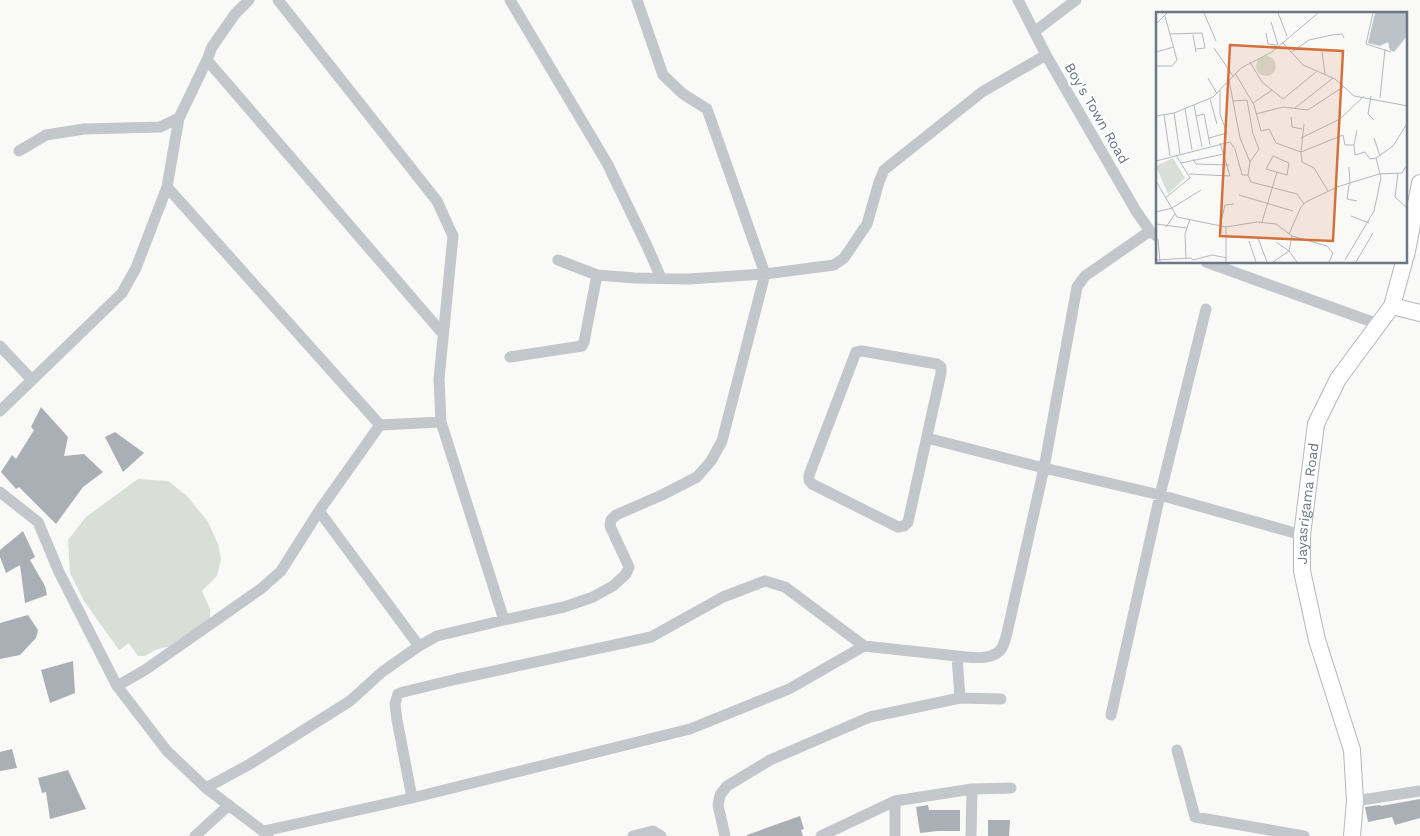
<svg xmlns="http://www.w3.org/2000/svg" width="1420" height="836" font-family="'Work Sans',sans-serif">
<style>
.green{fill:#d9ded7}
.building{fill:#a9afb5}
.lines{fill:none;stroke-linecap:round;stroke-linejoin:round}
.secondary-casing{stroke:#b3b8bd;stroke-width:18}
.street{stroke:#c3c6ca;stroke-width:11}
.secondary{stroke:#fff;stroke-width:16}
.labels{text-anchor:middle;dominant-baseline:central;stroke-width:5;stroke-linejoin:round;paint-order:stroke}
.street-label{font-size:14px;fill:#6b7785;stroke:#fff}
.inset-road{fill:none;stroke:#b3b9bf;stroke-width:1}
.view{fill:#d3713d;fill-opacity:0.15;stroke:#d3713d;stroke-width:2.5}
.inset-edge{fill:none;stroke:#6b7785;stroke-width:2.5}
</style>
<rect width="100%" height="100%" fill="#f9f9f7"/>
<!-- green -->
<path class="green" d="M138 479 168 481 187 496 208 522 218 544 221 559 217 576 202 591 210 609V619L170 646 155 650 145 656H138L129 643 119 650 84 601 70 573 68 540 86 517Z"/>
<!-- building -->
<path class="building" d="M41 407 68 437 64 456 84 454 103 472 83 487 56 524 19 487 16 489 1 472 12 455 16 459 34 430 31 427Z
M115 432 144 453 123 472 105 437Z
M23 531 35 557 30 560 45 586 47 595 25 603 20 565 6 573 0 557V550Z
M28 615 38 630 36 638 20 655 0 659V623Z
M73 661 75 693 50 703 41 670Z
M12 749 17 768 0 771V752Z
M68 770 86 809 50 819 46 792 42 793 38 778Z
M1420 799V818L1395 825 1392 817 1368 822 1365 807 1380 805 1381 806Z
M928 805 929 810H960V831H938L920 833 916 807Z
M800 816 804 829 801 830 803 836H747V835Z
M988 820H1010L1009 836H988Z"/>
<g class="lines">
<defs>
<g id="secondary">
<path d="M1406 256 1420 183"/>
<path d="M1392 306 1420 313"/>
<path id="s1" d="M1352 836 1355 801 1352 750 1317 640 1302 571V535L1316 424 1338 379 1392 306 1404 262"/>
</g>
</defs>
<!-- secondary casing -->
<use href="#secondary" class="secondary-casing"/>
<!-- street -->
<path class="street" d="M278 0 437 201 453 236 439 379 441 422 504 620
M510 0 607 163 647 246 661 278
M1018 0 1046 55 1136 211 1150 231 1158 237
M1034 32 1076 0
M207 60 443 334
M19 151 46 135 84 129 160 127 179 118
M167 187 380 425 319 511 419 646
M558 260 597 275 635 278 689 279 765 274 707 109 683 94 663 75 637 0
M1206 262 1378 324
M0 346 31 379
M862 351 937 364 941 367V373L908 522 904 526 898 527 812 484 809 480V475L856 352Z
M510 357 582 346 584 342 597 275
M0 411 122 293 136 268 167 187 179 118 207 60 212 47 235 14 249 0
M380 425 441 422
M927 438 1044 468 1160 495 1302 535
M0 492 38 522 59 572 117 686 167 751 206 788 268 835
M957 656C971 657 992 662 1002 648 1004 644 1006 638 1007 633L1044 468 1077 287 1085 276 1150 231
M117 686 145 670 262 588 281 571 319 511
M960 698 1001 699
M1111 715 1160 495 1206 309
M1177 750 1195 817 1304 836
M206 788 250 764 350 701 382 672 419 646 437 636 504 620 564 607 593 597 613 586 626 574 629 567 610 526 611 520 616 515 662 495 697 477 711 461 722 441 765 274 834 265 844 258 867 224 879 182 884 170 982 92 1046 55
M972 789 1011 788
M412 798 397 720 395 704 398 694 403 692 457 679 651 637 723 597 765 581 785 587 864 646
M1355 801 1420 791
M264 831 412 798 690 729 789 689 864 646 957 656 960 698 870 717 770 760 727 786 720 795 718 805 725 836
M195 836 229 805
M633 836 653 831 661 836
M821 836 895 801 972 789 971 836
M895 836V801"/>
<!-- secondary -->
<use href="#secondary" class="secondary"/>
</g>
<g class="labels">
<!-- street labels -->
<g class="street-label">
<text transform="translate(1097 113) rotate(60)">Boy's Town Road</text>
<text stroke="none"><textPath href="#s1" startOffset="340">Jayasrigama Road</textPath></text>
</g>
</g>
<!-- overview -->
<g transform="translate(1156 12)">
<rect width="251" height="251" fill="#f9f9f7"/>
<path d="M100 54a10 10 0 1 1 20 0a10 10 0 1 1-20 0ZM17 146 29 166 12 182 0 154Z" fill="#d9ded7"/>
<path d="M219 1H251V24L238 40 234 38 232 30 224 34 212 31Z" fill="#bbc3c9"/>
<path class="inset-road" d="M48 1 60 29M122 1 131 24M217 1 210 32 235 40M115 10 122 33M0 12 11 1M110 21 112 32 121 33M14 22 46 21 49 36 40 37M37 23 40 40M126 30 147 53 179 67 198 84 252 94M58 36 77 64M0 40 18 35M136 40 153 28 176 23 186 22 188 26M166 40 169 62M94 50 106 70 116 78M0 54H16L21 48 9 4M79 61 98 93 105 119 113 117 120 131 145 140 146 150 158 156 172 179M52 66 61 82M215 84 212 102 218 108M224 86 229 37M54 87 61 112M77 89 91 88 97 122 103 137 94 150M97 91 116 78 127 87 160 60M38 93 46 135M139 96 177 66M29 97 36 138M18 101 24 142M100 102 127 95 152 98 187 75M8 103 14 144M0 104 18 101 57 85 85 56 116 40 162 1M40 104 48 102 54 133M135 105 136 115 146 117M148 112 145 140 187 123 189 133H198L199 143 209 140 214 147 220 146M53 126 71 121 64 102V78M145 126 184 107 208 84M218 126 224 144M198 133 201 118M117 144 133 151 131 163 110 157ZM37 147 40 152 73 153M0 149 74 130 79 137 86 163H92L94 150 84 126 73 68M25 151 68 142M193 155 194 173M242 161 239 185 252 197M33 162 74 164 64 131M92 163 95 170 141 182 148 192M0 169 21 205 70 215 101 210 120 212 136 224 171 234 177 241 173 250M193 173 191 187 201 189M83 183 137 199M9 186 34 166 20 143M0 200 16 196 45 178M195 204 213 211M106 210 121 160M0 212 31 216M64 214 69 193 78 192M10 215 19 202M70 215V250M133 222 145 195 150 190 181 175 223 162 246 161 252 151M102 226 111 250M2 227 4 250M93 229 100 250M120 230 133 239 141 250M30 247 29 222 34 207M0 248 35 246 37 248 56 243 71 246M189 248 218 199 225 166 220 146 237 134 252 110M117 250 133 239 136 224M200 250 217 221"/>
<path class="view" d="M74 33 187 39 177 229 64 224Z"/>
<rect width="251" height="251" class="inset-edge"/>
</g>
</svg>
